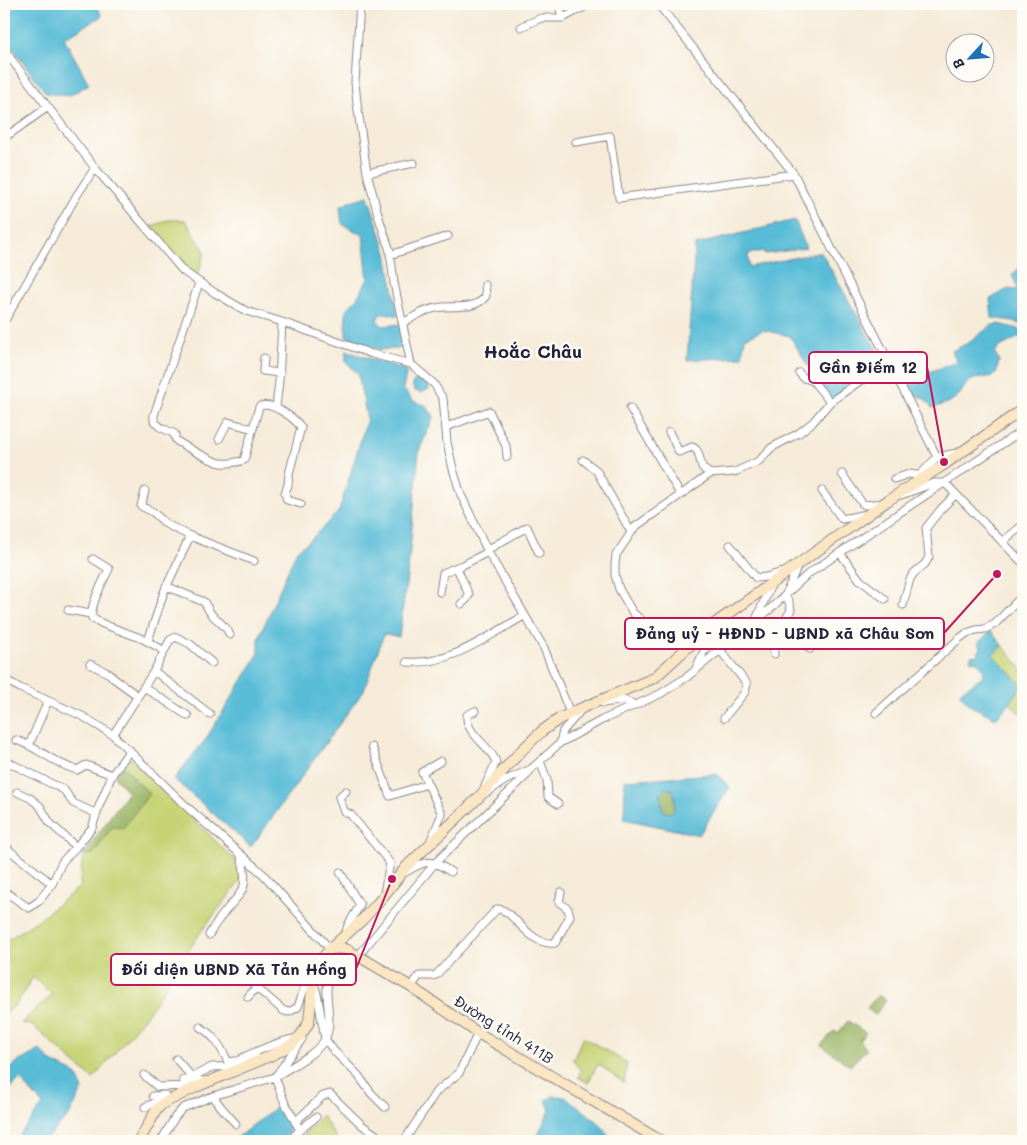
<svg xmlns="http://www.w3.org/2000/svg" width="1027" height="1145" font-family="Mali,sans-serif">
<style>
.green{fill:#c6d374;stroke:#747a58}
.forest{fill:#9cb566;stroke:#5f6c50}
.water{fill:#59bcd7;stroke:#3e6f89;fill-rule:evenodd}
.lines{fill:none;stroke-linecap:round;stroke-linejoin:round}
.street-casing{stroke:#8c868a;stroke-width:9}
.secondary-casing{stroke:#8c868a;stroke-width:12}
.street{stroke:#fff;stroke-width:7}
.secondary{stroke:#fbe6c4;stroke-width:10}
.labels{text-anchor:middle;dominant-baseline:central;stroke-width:5;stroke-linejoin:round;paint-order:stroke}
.street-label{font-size:15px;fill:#22223b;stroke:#fdfcf7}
.quarter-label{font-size:18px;font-weight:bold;fill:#22223b;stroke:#fdfcf7}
.leader{fill:none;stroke:#c2185b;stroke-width:2}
.callout-dot{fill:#c2185b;stroke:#fdfcf7;stroke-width:2}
.callout{fill:#fdfcf7;stroke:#c2185b;stroke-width:2}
.callout-label{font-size:16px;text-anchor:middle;font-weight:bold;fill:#22223b}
</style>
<rect width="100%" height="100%" fill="#fdfcf7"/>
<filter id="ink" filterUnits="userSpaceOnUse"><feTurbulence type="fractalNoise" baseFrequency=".02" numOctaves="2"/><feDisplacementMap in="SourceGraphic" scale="10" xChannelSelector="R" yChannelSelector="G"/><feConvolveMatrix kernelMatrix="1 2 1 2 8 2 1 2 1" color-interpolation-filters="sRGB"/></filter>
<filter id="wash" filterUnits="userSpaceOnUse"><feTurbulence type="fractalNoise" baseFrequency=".0096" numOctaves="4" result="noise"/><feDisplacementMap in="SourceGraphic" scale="20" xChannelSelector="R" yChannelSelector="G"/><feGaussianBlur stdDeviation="1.12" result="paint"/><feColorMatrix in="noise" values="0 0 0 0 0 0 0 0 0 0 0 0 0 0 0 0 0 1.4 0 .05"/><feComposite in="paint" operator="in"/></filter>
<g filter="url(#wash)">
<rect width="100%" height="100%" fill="#f6ebd8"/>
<!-- green -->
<path class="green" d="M167 220H185L205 252 197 277 178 261 150 227Z
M1002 645 1023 670V708L1019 713 1010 703 1022 685 993 655Z
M131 758 239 864 241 880 200 933 148 1013 93 1079 33 1026 21 1023 52 995 33 977 16 1005 4 1014V942L34 923 81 886 80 881 83 855 93 853 112 827 149 794 123 766Z
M583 1037 627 1063 624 1083 598 1064 588 1083 578 1077 581 1071 573 1060Z
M322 1115 338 1141H299Z"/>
<!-- forest -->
<path class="forest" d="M123 766 149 794 123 828 112 827 93 854 83 855 128 792 114 776Z
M666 788 672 789 675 796 674 810 670 813 665 812 662 807 661 793Z
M878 995 886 1000 875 1015 867 1008Z
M848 1021 866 1033 859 1041 867 1049 850 1066 821 1045 834 1031 838 1033Z"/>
<!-- water -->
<path class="water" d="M4 4H96L102 16 64 38 89 84 69 96 46 93 4 37Z
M368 196 387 253 398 316 386 313 379 315 377 321 383 326 400 324 404 348 380 350 346 337V310L356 300 368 279 363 235 342 224 340 207 351 201Z
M795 220 806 248 765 254 763 251 748 254 749 267 821 252 883 361 880 368 833 401 828 399 790 336 763 330 745 338 742 357 687 360 695 245Z
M1023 264V326L1013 321 992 318 990 299 1008 289 1014 290 1018 288 1012 275Z
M999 324 1019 329 1023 335 998 348 995 353 999 361 996 374C988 379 978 376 970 381 965 384 963 390 960 394 952 402 943 405 932 408 927 398 921 398 912 393 904 388 902 375 902 366L898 363 899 361 909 362 915 357 918 359 917 362 929 372 957 362 952 351 968 343 992 325Z
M346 351 407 370 403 389 413 401 425 405 434 416 419 451 409 561 399 637 384 634 364 690 251 847 174 779 206 739 259 653V637L297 550 309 541 339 511 367 419 358 374 346 362Z
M418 377 429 386V389L421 393 414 390 412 383Z
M991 631 1002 645 993 655 1022 685 1010 703 996 718 971 706 959 693 983 676 984 669 976 661 970 660 971 656 977 655 981 648 978 643Z
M717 774 730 787 699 835 624 819 625 780ZM666 788 672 789 675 796 674 810 670 813 665 812 662 807 661 793Z
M40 1050 52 1062 76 1074 83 1089 69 1116 43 1141H21L20 1134 43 1105 20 1079 4 1094V1073L16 1063Z
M554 1096 566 1097 599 1123 613 1141H535L550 1110 546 1100Z
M277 1106 284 1111 291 1124 288 1133 282 1141H233Z"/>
</g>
<g filter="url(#ink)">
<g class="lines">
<defs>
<path id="street" d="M360 4 355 82 357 103 367 173 379 218 390 251 394 283 411 364
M558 4 563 18 590 4
M658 4 794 174 937 457
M521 27 541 18H563
M4 50 95 168 183 271 215 293 246 311 282 322 372 354 411 364 434 384 443 399 447 442 453 469 461 495 488 552 544 648 570 713
M4 138 48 107
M576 142 610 136 619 198 794 174
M367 173 414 163
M390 255 448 236
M199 283 154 415V421L160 427 175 434C175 438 174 438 177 441 184 446 213 462 221 463 227 464 239 462 244 460L259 407C270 400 294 418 301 427L289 474 288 485 285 493 287 500 301 504
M4 322 77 195 95 168
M403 323C413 317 424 310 436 308 452 304 474 312 486 296L485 285
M264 358 263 371 280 373
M799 373 804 378 813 381 830 402
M276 407 279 381 282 322
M630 408 680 494
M446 427 489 411 506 446 507 457
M669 432 679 452 692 447C702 451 698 461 703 468 705 471 708 472 710 474
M219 439 228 422 253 429
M583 460 596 470 631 532
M842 474 862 503 865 505 883 503
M920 475 937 457 957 453
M894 479 909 474 923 476
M145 491 141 506 153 512 166 524 190 536 254 561
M822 491 842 519 867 514
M901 495 934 483H945L1023 563
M1002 542 1023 525
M730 545 756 578 766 577 783 572
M487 550 527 527 539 553
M840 553 860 580 885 599
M93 559 109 569C104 580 89 606 92 618L103 624 143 639 163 650
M798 565 785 596 789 602 791 610 785 620 810 649
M771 585 755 622C767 631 774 638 774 654
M166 586 204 602 211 614 226 628 230 635
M440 592 443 573 459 566
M461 604 466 600 469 595 457 568 488 552
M903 605 910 579 914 573 925 564 929 557 926 528 941 509 956 494
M68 610 91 614
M705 629 672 641 665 640 633 613 619 589 615 575V564L616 555 635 527 710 474 735 472 759 461 771 448 799 433 813 422 830 402 860 381 890 364
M148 641 164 592 190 536
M720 650 747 684 745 692 724 718
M407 662C449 666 488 636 524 616
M90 664 110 674 113 678 138 696
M696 668 717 624
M154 671 210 714
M4 679 20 688 82 716 113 735 187 807 263 874 330 949
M144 687 188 716
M603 703 623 700 636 705
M475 711 467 715C465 734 491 746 496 762L485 786
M876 713 960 638 967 633 976 630 985 629 995 624 1023 595
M113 735 154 671 170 640 176 637 190 644 212 663
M16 740C38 747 54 764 77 770L86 765 112 775
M560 743 563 731 581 710
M29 745 48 701
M372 747 390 796 427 784
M4 760 64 790 73 803 97 814
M540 761 547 780 548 797 558 804
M346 791 339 797 344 811 351 815 390 863 384 893
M17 792 30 798 40 806 50 823 76 847 92 828 99 806 112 775 130 750
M486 793 506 780 531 769 560 743 602 720 660 694 687 677 769 610 808 574 1023 430
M4 842 9 850 52 884 62 862 76 847
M430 842 442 814 422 772 441 761
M340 872 360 905 348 925 345 935
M406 872C427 859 431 859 451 872
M4 891 29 908 39 901 52 884
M209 935C212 929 216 923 220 918 240 891 251 893 241 856
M358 956 436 862 527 775 531 769
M411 987 419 976H433L436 975 497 909C514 908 527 946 555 943L570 916 568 909 559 902 561 892
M248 997 255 989H258L284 1011 289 1012 298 1007 306 983 308 980H313L318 998 325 1039 334 1051 358 1075 371 1093 385 1107
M200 1027C214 1035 221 1047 228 1062L257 1058
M242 1058C261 1049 277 1042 297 1038
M176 1059 192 1077 212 1067 242 1066
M144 1075 158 1087 194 1086
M183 1080 209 1081
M153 1096 165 1095
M213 1096 221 1107 236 1124
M145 1107 166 1098
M295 1122 323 1096 330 1094 362 1125 385 1141
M300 1130 316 1117
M161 1141 175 1117 183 1108 213 1096 275 1077 302 1039
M289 1141 300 1130 284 1101 275 1077C290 1067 317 1054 325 1039 335 1021 322 994 329 980 333 974 340 968 345 962
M404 1141 436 1092 459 1073 478 1033"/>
<path id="secondary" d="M330 949 341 948 348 950 411 987 478 1033 661 1141
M139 1141 157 1109 162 1104 196 1087 270 1056 291 1045 301 1035 309 1022 313 980 315 970 321 960 330 949 362 920 377 904 407 866 478 798 522 750 542 731 559 719 577 710 654 678 710 627 887 501 942 466 1023 409"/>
</defs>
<!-- street casing -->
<use href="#street" class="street-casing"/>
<!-- secondary casing -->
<use href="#secondary" class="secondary-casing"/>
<!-- street -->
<use href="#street" class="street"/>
<!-- secondary -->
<use href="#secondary" class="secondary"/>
</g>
</g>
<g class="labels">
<!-- street labels -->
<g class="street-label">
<text transform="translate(504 1029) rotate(32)">Đường tỉnh 411B</text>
</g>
<!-- quarter labels -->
<g class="quarter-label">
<text x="533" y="351">Hoắc Châu</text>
</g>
</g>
<!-- callouts -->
<path class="leader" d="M944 462L927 367M997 574L944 633M392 879L356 969"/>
<g class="callout-dot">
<circle cx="944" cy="462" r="5"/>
<circle cx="997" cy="574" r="5"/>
<circle cx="392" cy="879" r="5"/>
</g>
<g class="callout">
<rect x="809" y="352" width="118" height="31" rx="5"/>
<rect x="625" y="618" width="319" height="31" rx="5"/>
<rect x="111" y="954" width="245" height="31" rx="5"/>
</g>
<g class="callout-label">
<text x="868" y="373">Gần Điếm 12</text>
<text x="785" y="639">Đảng uỷ - HĐND - UBND xã Châu Sơn</text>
<text x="234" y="975">Đối diện UBND Xã Tản Hồng</text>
</g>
<!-- margin -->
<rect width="1027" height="1145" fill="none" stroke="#fdfcf7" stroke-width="20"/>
<!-- north arrow -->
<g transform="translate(970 58) rotate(244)"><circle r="24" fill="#fdfcf7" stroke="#a5a5ac"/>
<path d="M0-4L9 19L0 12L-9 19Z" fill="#1f6fb2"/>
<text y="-8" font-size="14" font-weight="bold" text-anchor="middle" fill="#22223b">B</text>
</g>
</svg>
